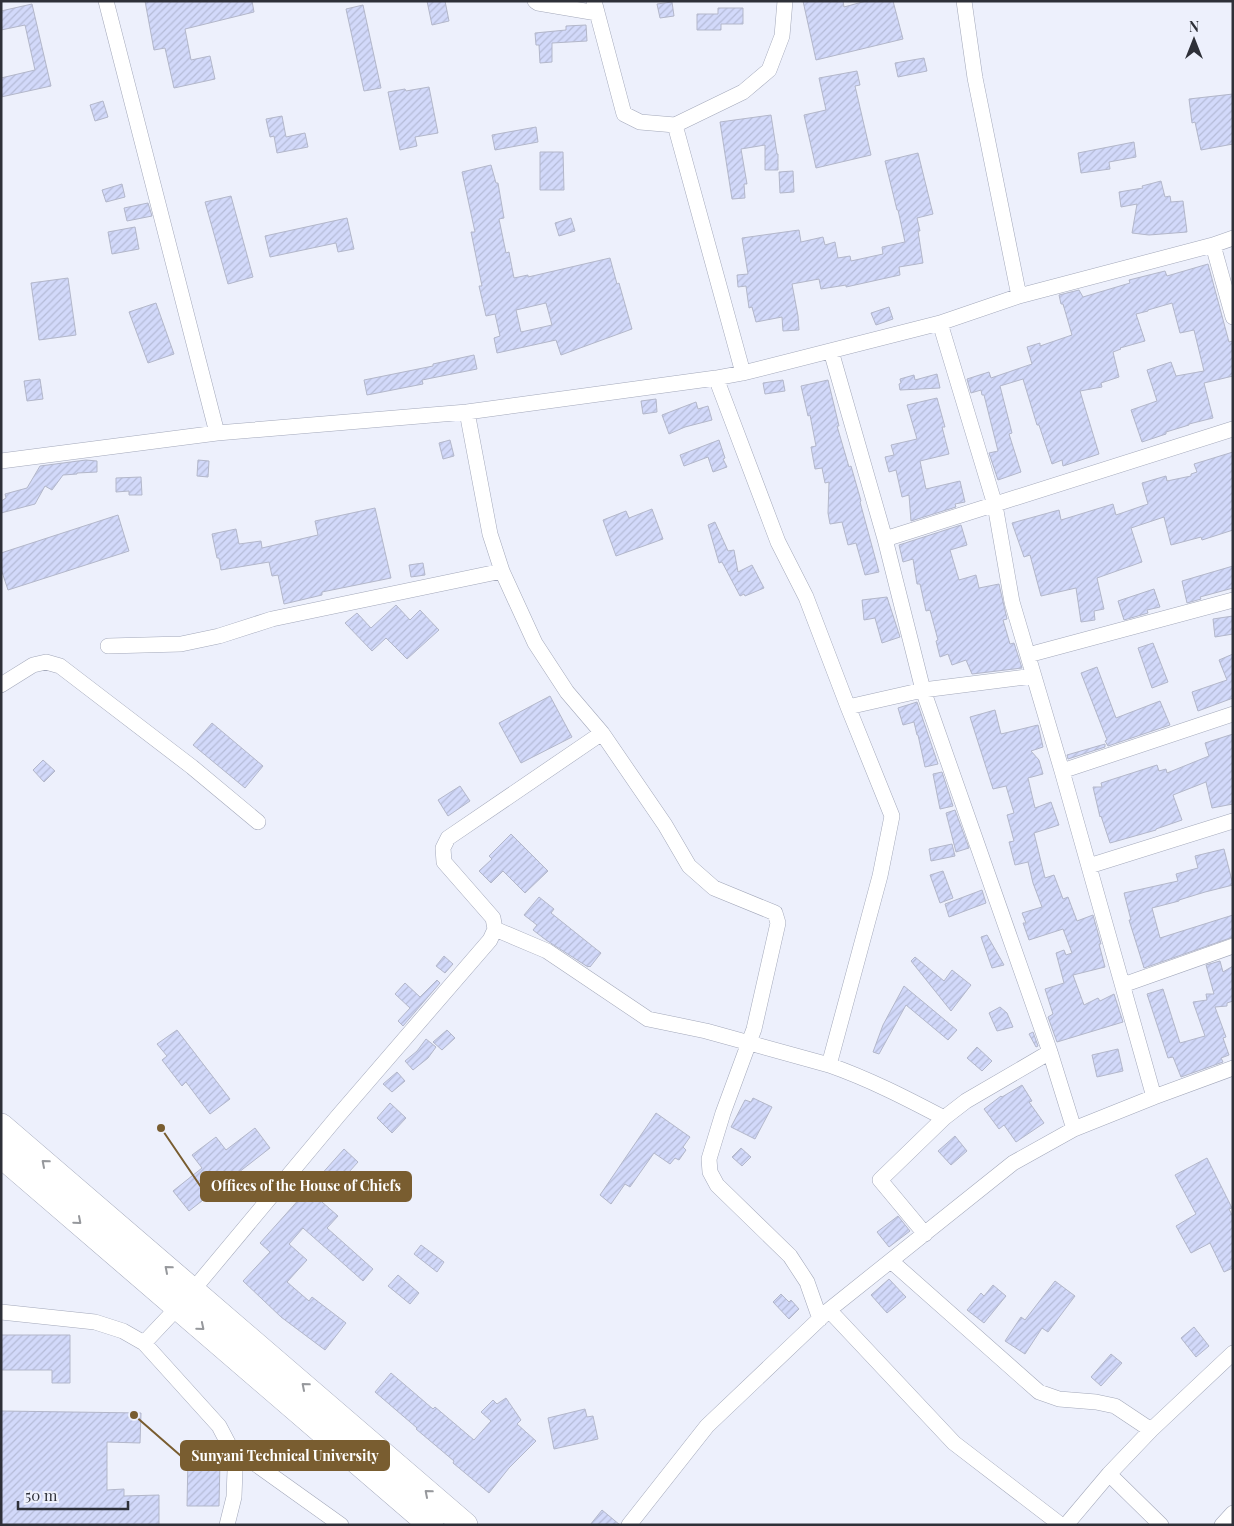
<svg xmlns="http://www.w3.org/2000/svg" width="1234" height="1526" font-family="'Playfair Display',serif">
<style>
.building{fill:url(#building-hatch);stroke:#b3b7ca;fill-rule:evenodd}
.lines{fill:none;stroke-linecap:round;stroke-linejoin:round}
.street-casing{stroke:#a3a8ba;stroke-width:16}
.primary-casing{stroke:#a3a8ba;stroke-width:26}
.street{stroke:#fff;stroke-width:15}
.primary{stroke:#fff;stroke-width:25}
.oneway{stroke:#96989c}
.leader{fill:none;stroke:#795d30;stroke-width:2}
.callout-dot{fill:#795d30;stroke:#edf0fc;stroke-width:2}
.callout{fill:#795d30;stroke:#795d30;stroke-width:2}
.callout-label{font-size:14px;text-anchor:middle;font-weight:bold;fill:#fff}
</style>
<defs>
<pattern id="building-hatch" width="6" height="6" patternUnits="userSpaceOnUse" patternTransform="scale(1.25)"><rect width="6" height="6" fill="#d2d9fa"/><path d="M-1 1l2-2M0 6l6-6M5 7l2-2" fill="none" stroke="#b5bbd7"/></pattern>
</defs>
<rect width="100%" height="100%" fill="#edf0fc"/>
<!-- building -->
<path class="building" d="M145 1H252L254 12 185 29 191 60 210 56 215 79 174 88 165 48 154 50Z
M427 1H445L449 21 432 25Z
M803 1H843L844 7 866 1H893L903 39 816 60Z
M672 2 674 16 660 18 657 4Z
M32 4 51 86 1 97V78L35 70 25 25 1 30V11Z
M363 5 381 88 364 91 346 9Z
M718 8H743V24H721V30H697V14H718Z
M586 25 587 41 552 43V62L540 63 539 45H536L535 33 566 30V26Z
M924 58 927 71 898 77 895 63Z
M857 71 860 85 855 86 871 155 816 168 804 115 826 110 819 78Z
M429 87 438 133 415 137 417 146 400 150 388 92 405 89 406 91Z
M1233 94V144L1201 150 1195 122 1192 123 1189 99Z
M103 101 108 117 95 121 90 105Z
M771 115 777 154H778V170H765V145L741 149 747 184H744L745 198 732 199 720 122Z
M282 116 286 137 305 133 308 147 277 153 274 136 270 137 266 119Z
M536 127 538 142 495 150 492 135Z
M1134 142 1136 157 1109 162 1110 169 1081 173 1078 153Z
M540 152H563L564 190H540Z
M918 153 933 214 917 218 920 231H918L923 263 899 267 900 275 846 287V285L821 289 819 279 792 284 798 316 799 330 783 331 782 317 756 322 752 307 749 308 746 286 738 287 737 275 748 274 742 238 799 230 801 242 823 237 825 245 835 242 838 258 850 256 851 261 883 254 882 247 905 242 898 210H897L885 161Z
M491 165 496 183H498L504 218 499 219 506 253 509 252 514 278 528 275V277L610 258 617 284 619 283 632 329 561 355 556 340 497 353 494 338 500 336 495 314 486 316 479 286H482L471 232H475L462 172ZM546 303 552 325 521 332 516 310Z
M793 171 794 192 780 193 779 172Z
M1161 181 1165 197 1170 196 1171 202 1183 201 1187 232 1149 235 1132 233 1137 204 1121 207 1119 192 1143 188 1142 186Z
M122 184 125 197 106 202 102 190Z
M231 196 253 277 228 284 205 202Z
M148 203 152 216 127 221 124 208Z
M347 218 354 249 338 252 336 243 270 257 265 236Z
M571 218 575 231 559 236 555 223Z
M135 227 139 249 112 254 108 232Z
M1208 264 1229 342 1233 341V376L1204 383 1213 418 1189 424V425L1166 432V434L1142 442 1131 410 1157 401 1147 370 1171 362 1176 376 1204 371 1194 330 1180 333 1172 303 1148 310V311L1136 314 1145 341 1120 348 1121 349 1113 352 1119 377 1101 383 1102 387 1080 391 1099 454 1063 466 1062 460 1052 464 1039 425H1037L1023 379 1000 386 1012 433 1009 434 1021 472 998 480 989 453 998 451 984 395H982L981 390 971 393 967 379 989 372 991 378 1032 364 1027 347 1040 343V346L1072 335 1063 304H1061L1059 295 1079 290 1083 297 1130 283 1129 280 1165 271 1167 276Z
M68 278 76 335 39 340 31 283Z
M156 303 174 354 148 363 129 312Z
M889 307 893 319 876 325 871 313Z
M474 355 477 369 422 380 423 384 367 395 364 380 433 366V364Z
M937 374 940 388 900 390 899 384 901 383 900 379 914 375 915 380Z
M40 379 43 399 27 401 24 381Z
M783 380 785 391 765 394 763 383Z
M828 380 839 426H837L849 467 851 466 861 501 860 502 879 572 865 575 856 543 848 545 842 522 830 524 828 513 829 482 825 483 822 468 815 469 811 447 816 446 810 415 808 416 801 386Z
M937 398 945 427H942L949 454 920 461 926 489 960 481 965 502 955 504 956 507 911 521 909 495 902 497 896 470 889 472 885 457 894 455 891 445 917 439 907 405Z
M656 399 657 412 643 414 641 401Z
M696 402 698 409 708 406 712 420 685 427 669 434 662 415Z
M450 440 454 456 443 459 439 443Z
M719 440 725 458 723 459 727 467 713 472 708 457 684 466 680 455Z
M1233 452V530L1202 540 1201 537 1171 545 1164 517 1131 528 1142 562 1097 578 1104 609 1094 611 1095 620 1081 622 1076 588 1041 596 1030 555 1024 557 1012 523 1059 510 1061 520 1113 504 1116 515 1148 504 1142 483 1166 476 1167 481 1191 476V474L1197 472 1194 464Z
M86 460 97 461V472L77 473V474L63 475 52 490 45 486 35 504 1 513V501L6 498 5 494 27 488 40 466Z
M198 460 209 461 208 477 197 476Z
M141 477 142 495H129V491L116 492V478Z
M375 508 391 578 322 592V595L284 604 278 575 272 576 269 562 221 570 219 558H217L212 534 236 529 239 544 261 541 262 548 318 535 315 521Z
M652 509 663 539 616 556 603 520 626 511 629 518Z
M118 515 129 551 8 590 1 569V553Z
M715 522 728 551 734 550 738 572 752 565 764 588 745 596 744 594 740 596 722 562 719 563 708 525Z
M961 525 967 545 950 550 959 580 976 575 979 588 999 584 1007 619 1003 620 1010 644 1014 643 1022 668 972 674 966 660 952 665 948 654 940 657 936 641 938 640 930 610 926 611 920 584H917L913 559 903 562 899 545Z
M423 563 425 575 411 577 409 565Z
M1233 566V588L1200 597 1201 599 1187 603 1182 581Z
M1154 589 1160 607 1147 610 1148 613 1124 620 1118 601Z
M887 597 900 637 882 643 875 618 864 620 862 600Z
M396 605 410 620 420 610 439 630 407 659 386 638 372 651 345 623 357 613 371 628Z
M1233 616V634L1215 637 1213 619Z
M1153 643 1168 682 1152 688 1138 648Z
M1233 654V698L1198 711 1192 692 1227 680 1219 660Z
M1097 667 1116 718 1160 701 1170 725 1108 746 1105 741 1107 740 1081 673Z
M550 696 572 737 521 763 499 723Z
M917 702 938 764 925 767 918 735H917L914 722 903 725 898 708Z
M995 710 1001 734 1038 725 1043 747 1031 751 1039 760 1043 774 1028 778 1035 808 1051 802 1059 825 1034 833 1045 878 1054 875 1063 899 1068 897 1077 921 1093 915 1101 944H1099L1105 967 1073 975 1084 1005 1098 998 1100 1001 1114 994 1123 1022 1057 1042 1048 1017 1053 1014 1045 989 1064 983 1056 953 1064 950 1066 955 1072 953 1063 929 1029 940 1023 923H1026L1022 913 1042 907 1033 883 1028 862 1015 865 1009 842 1014 841 1007 815 1014 813 1006 786 993 789 970 717Z
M212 723 263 766 245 788 193 745Z
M1233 734V804L1212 808 1206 782 1173 795 1182 820 1156 829V830L1110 843 1101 816 1100 817 1093 787H1102L1101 783 1157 765 1159 771 1166 769 1167 773 1209 756 1205 743Z
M1105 744V747L1068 759 1067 755Z
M43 760 55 771 44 782 33 770Z
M942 772 953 806 940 809 933 774Z
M460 786 470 801 448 816 438 800Z
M955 810 969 848 956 852 946 813Z
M511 834 548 871 525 893 503 871 491 883 479 871 492 859 489 856Z
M952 844 955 856 931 861 929 849Z
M1224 849 1233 885 1205 892 1179 900V901L1152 908 1160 938 1233 915V937L1144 968 1129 920H1131L1124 893 1178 881 1176 874 1198 868 1195 856Z
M943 871 953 898 940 903 930 875Z
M982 890 986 903 949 917 945 904Z
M539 897 554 909 551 913 601 953 590 967 589 966 588 967 546 940 533 930 537 925 524 915Z
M987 935 1004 965 992 968 981 937Z
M444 956 453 964 445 973 436 966Z
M915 957 944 981 952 970 971 985 951 1011 911 961Z
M1220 961 1223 972 1233 966V1001L1227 1003V1006L1215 1007 1226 1037 1223 1038 1229 1055 1221 1058 1223 1062 1181 1077 1173 1057 1168 1058 1147 994 1163 989 1180 1043 1205 1036 1193 1002 1207 1000 1206 994H1214L1206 965Z
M437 980 440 983 403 1026 398 1021 410 1008 395 994 405 983 420 997Z
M904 986 957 1030 948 1040 906 1005 879 1054 873 1052 883 1025Z
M1000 1007 1007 1013 1013 1027 997 1031 989 1013Z
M177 1030 230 1099 210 1114 186 1082 182 1086 162 1060 167 1056 157 1044Z
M447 1030 455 1038 442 1050 433 1042Z
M1033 1032 1038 1046 1036 1047 1029 1034Z
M426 1039 436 1047 428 1058 413 1070 405 1061 417 1051Z
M977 1047 992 1061 982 1071 967 1058Z
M1118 1049 1123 1071 1097 1077 1092 1055Z
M397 1072 405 1081 392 1092 383 1084Z
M1022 1085 1032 1101 1029 1102 1044 1123 1016 1142 1004 1125 999 1129 984 1109 1001 1096 1002 1097Z
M753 1098 772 1107 755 1139 731 1127 745 1100 751 1102Z
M390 1103 406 1118 392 1133 377 1118Z
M656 1113 690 1137 683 1147 686 1150 679 1160 675 1158 670 1164 654 1153 630 1187 625 1184 611 1204 600 1195Z
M255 1128 270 1148 189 1211 173 1191 202 1168 192 1155 216 1137 226 1150Z
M955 1136 967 1151 951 1165 938 1151Z
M741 1148 751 1157 742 1166 732 1157Z
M344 1149 358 1162 322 1202 338 1216 327 1228 373 1269 363 1281 303 1228 289 1244 307 1260 287 1282 309 1301 312 1297 346 1323 325 1350 281 1317 243 1281 270 1252 260 1243Z
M1207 1158 1232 1208 1229 1209 1233 1217V1268L1224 1272 1210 1243 1191 1253 1176 1226 1196 1214 1175 1175Z
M898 1216 910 1231 889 1247 877 1232Z
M421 1245 444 1262 437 1272 414 1254Z
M398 1275 419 1293 410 1304 388 1286Z
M889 1279 906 1297 887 1313 871 1295Z
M1055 1281 1075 1296 1048 1332 1042 1328 1025 1354 1005 1341 1021 1317 1025 1320Z
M993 1285 1006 1296 984 1323 967 1310 981 1293 984 1296Z
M781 1294 789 1302 791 1300 799 1309 789 1319 773 1302Z
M1194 1327 1209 1346 1196 1357 1181 1338Z
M1 1335H70V1383H52V1370H1Z
M1111 1354 1122 1363 1101 1386 1091 1377Z
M391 1373 433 1409 435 1407 474 1440 491 1421 481 1412 493 1400 497 1404 506 1398 521 1420 517 1424 536 1441 509 1468 489 1493 453 1463 454 1461 416 1429 417 1428 375 1392Z
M585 1409 587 1417 593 1416 598 1439 554 1449 548 1418Z
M1 1411 141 1413 140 1443 107 1442V1490L124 1489V1496L159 1495V1525H1Z
M188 1458 220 1459 219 1506H187Z
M602 1510 620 1525H590Z"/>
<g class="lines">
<defs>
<path id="street" d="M106 1 217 433
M535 1 538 3 597 13
M594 1 624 114 640 122 675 125 743 373
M675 125 743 92 769 70 782 36 785 1
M1213 245 1233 317
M1019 296 1213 245 1233 238
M940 323 995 505 1012 602 1062 771 1154 1097 1233 1068
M831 351 885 539 923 690 1050 1052 1074 1129
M716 378 778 542 806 597 848 707 892 816 880 876 829 1065C869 1079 906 1098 944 1118
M467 412 490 534 502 571 535 643 567 692 602 733 665 825 689 866 714 888 775 913 778 923 754 1029 723 1113 709 1159 710 1172 717 1185 790 1256 807 1282 820 1319
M1 461 217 433 467 412 716 378 743 373 940 323 1019 296 975 78 964 1
M885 539 1233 429
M108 646 181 644 219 636 272 619 502 571
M1028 655 1233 600
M1 685 33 665 46 662 60 666 192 767 258 822
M848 707 923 690 1034 676
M1062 771 1233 714
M1089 866 1233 821
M495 929 547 951 648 1019 706 1031 829 1065
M1123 985 1233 946
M925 1234 880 1180 944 1118 966 1101 1050 1052
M891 1261 1039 1392 1059 1399 1096 1402 1115 1406 1151 1430
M193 1290 338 1116 490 940 495 929 493 918 444 862 443 848 448 838 602 733
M178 1307 144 1343 219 1426 229 1445 235 1470 234 1497 227 1525
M829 1310 954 1443 1061 1525
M1 1312 95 1322 123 1331 144 1343
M229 1445 341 1525
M1109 1474 1161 1525
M629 1525 707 1426 829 1310 1013 1163 1074 1129 1154 1097
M1066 1525 1109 1474 1151 1430 1233 1353
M1222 1525 1233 1513"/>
<path id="primary" d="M1 1126 465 1525
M1 1155 431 1525"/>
</defs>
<!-- street casing -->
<use href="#street" class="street-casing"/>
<!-- primary casing -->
<use href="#primary" class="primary-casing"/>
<!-- street -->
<use href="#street" class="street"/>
<!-- primary -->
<use href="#primary" class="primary"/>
</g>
<!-- one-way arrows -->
<defs><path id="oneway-chevron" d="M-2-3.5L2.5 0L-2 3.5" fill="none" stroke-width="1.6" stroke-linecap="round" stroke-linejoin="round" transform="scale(1.25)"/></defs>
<g class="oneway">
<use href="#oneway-chevron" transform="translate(45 1163) rotate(-139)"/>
<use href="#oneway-chevron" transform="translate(78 1221) rotate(41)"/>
<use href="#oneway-chevron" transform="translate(168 1269) rotate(-139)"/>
<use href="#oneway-chevron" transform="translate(201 1327) rotate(40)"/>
<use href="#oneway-chevron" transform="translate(305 1386) rotate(-139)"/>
<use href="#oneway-chevron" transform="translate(428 1493) rotate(-139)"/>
</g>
<!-- callouts -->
<path class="leader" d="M161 1128L201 1187M134 1415L181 1456"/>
<g class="callout-dot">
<circle cx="161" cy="1128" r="5"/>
<circle cx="134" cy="1415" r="5"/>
</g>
<g class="callout">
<rect x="201" y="1172" width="210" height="29" rx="5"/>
<rect x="181" y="1441" width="208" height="29" rx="5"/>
</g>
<g class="callout-label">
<text x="306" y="1191">Offices of the House of Chiefs</text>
<text x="285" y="1461">Sunyani Technical University</text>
</g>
<!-- border -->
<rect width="1234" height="1526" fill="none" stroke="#2e3038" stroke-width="5"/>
<!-- north arrow -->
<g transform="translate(1194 40)" stroke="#edf0fc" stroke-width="4" paint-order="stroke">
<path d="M0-4L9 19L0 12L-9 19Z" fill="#2e3038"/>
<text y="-8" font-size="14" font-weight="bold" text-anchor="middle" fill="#2e3038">N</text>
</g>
<!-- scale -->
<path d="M18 1501v8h110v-8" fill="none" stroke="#2e3038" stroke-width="2.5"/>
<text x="25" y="1501" font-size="15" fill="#2e3038" stroke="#edf0fc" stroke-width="4" paint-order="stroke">50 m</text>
</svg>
